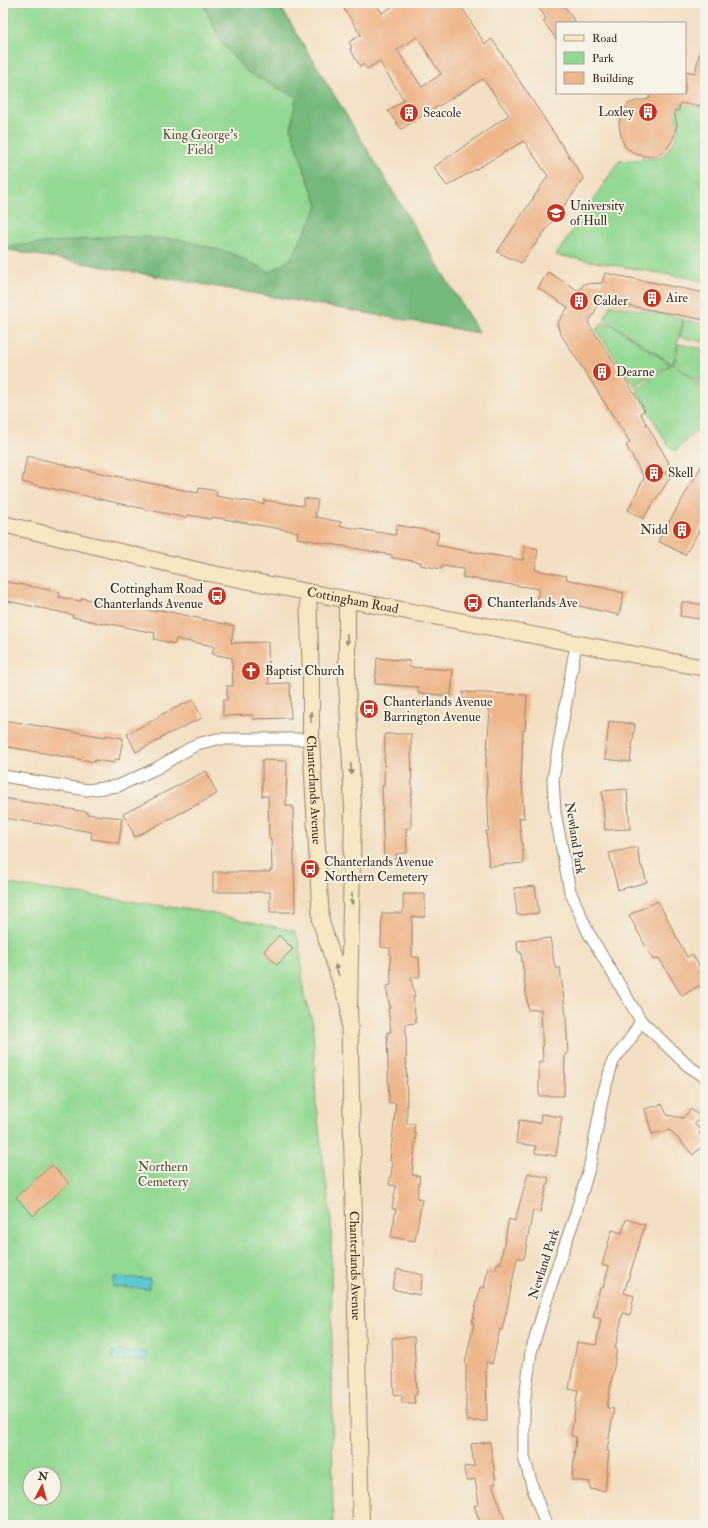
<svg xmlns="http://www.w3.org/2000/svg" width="708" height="1528" font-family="'IM FELL Double Pica',serif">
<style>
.green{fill:#92d892;stroke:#668158;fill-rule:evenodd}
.forest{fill:#75b87c;stroke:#58714d}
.water{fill:#5ccad1;stroke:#4c7a78}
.building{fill:#eeb68b;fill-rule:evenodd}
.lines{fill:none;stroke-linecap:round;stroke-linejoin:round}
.street-casing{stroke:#978470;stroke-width:13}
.secondary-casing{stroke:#978470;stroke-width:18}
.street{stroke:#fff;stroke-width:11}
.secondary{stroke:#f7e8c3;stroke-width:16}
.oneway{fill:#998970}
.labels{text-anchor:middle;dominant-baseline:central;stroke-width:4;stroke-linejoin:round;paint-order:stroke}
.poi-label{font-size:13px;fill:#3b2a1e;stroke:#f7f3e8;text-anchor:start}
.park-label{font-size:13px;fill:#51563b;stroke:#f7f3e8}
.street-label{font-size:13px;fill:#3b2a1e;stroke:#f7f3e8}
</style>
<rect width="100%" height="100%" fill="#f7f3e8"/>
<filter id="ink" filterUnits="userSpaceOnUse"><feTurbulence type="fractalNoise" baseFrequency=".025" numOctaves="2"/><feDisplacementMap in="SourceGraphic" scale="8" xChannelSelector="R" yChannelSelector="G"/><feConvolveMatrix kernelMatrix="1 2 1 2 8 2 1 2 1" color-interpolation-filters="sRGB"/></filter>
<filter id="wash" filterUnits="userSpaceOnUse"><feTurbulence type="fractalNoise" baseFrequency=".012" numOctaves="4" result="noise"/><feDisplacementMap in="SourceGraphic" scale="16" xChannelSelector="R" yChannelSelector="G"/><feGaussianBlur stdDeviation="0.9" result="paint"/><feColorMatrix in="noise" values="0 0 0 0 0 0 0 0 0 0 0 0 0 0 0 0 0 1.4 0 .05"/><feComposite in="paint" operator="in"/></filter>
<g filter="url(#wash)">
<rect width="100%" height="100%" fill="#f3dfc2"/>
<!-- green -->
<path class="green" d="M3 3H278L479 333 3 249Z
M705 89V281L556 255 619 161 662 157C676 140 683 132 673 111L679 110 680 103 703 106Z
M611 305 683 318 673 364 674 365 679 344 705 349V385L677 367 705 389V422L677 450H673L667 444 636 389 672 364 604 319Z
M684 320 705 324 704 342 680 337Z
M602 322 608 325 611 324 670 364 634 386 596 330Z
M3 883 205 912 295 931 300 946 304 997 313 1023 316 1105 331 1220 333 1525H3ZM30 1474H54V1498H30Z"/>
<!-- forest -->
<path class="forest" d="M203 3H278L479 333 3 249V247L117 236 179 239 231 253 270 272 291 259 318 206 306 175 291 129 296 97 248 73 222 44Z"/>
<!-- water -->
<path class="water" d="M114 1277 150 1279 149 1289 113 1287Z
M112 1351 147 1352 146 1361 112 1360Z"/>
<g id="blocks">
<!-- building -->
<path class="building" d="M340 3H376L382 13 398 3H459L485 44 492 39 584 179 521 263 497 252 548 176 524 141 447 186 434 167 509 115 483 79 401 129 388 111 404 100 379 61 367 69 363 64 360 66 350 49 352 48 349 42 361 35ZM417 37 441 74 422 87 397 50Z
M547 3 565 7 576 23H557V40L543 21 546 19 539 8Z
M700 51 705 52V86L700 106 680 103 679 110 674 111 677 126 673 139 668 147 663 152 655 156H644L636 154 625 147 621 136 619 124 621 114 628 104 636 101 649 99 650 93H685V71L695 73Z
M548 272 579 291 584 284 602 283 605 273 705 293V320L598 300 595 312 588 323 645 410 640 413 668 461 669 467 665 474 670 478 643 519 628 510 644 478 626 445 630 442 560 333 557 324 568 307 538 288Z
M27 456 67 465V466L198 493 199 488 217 491 216 496 264 504V500L303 506 304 498 318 500 315 517 341 522 340 526 395 535 397 525 425 530 439 533 436 545 461 550 523 560 525 546 538 549 535 570 567 576 566 579 624 593 619 615 561 602V605L537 600 539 589 462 577 464 569 442 566 441 569 420 565 421 562 392 558V555L297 538 298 532 212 517 211 519 187 515 186 518 22 482Z
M705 460V520L685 555 658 541Z
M3 581 60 592 59 597 81 601 82 598 119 607 120 605 156 612V609L234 626 231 643 268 642 269 684 290 683 291 718 253 719V715L223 716V700H227V686H233L232 658 212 654 214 646 176 639 175 644 154 639 155 633 105 623 104 624 72 617 73 615 3 600Z
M682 602 705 605V620L680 616Z
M377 658 410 661 409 667 453 670 451 696 418 693V687L375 684Z
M463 692 527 695 525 730H523L521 783H522L524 818H519L524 863 489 866 486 831H489L486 762 490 711H488V704L463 702Z
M193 700 202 718 160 738 161 739 136 752 127 734 159 717 158 716Z
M3 720 106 737V735L123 738 119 760 115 759 114 763 95 760V762L3 746Z
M609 721 635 724 630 762 605 759Z
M385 734H411L412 795H411V828H406L407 853 396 854 397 859H384L382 810H383L382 786H384Z
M262 760 287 761 286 806H293L295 912H270V892H213V872H270V870H272L271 839H269L268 796H262Z
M206 771 217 794 135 837 123 814Z
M627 789 630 829 605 830 602 791Z
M3 798 87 812V814L122 818 119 843 91 839 92 832 3 818Z
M637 847 641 866H642L647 882 618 890 609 853Z
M535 886 539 913 517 915 514 888Z
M403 894H425V917H412V957H419L420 977H411L415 997H413L416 1023 406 1024 407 1124H415L414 1133H416L412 1175 420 1176 417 1198 422 1199 415 1241 391 1237 396 1209H392L396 1186 389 1185 393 1162 390 1161 396 1103H389L387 1032H391L388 1008H390L386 986 391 985 390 948 381 947 382 913H403Z
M658 901 687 957 692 954 705 975V982L682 996 659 958 653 960 629 915Z
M279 935 293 949 277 965 264 951Z
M550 938 555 968H560L566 1016 568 1054H565L564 1096H539V1062H543L541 1009 528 1010 521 952H518L517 941Z
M662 1104 667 1115 683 1118 691 1109 702 1118 694 1124 702 1130 699 1134 705 1140V1143L693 1155 670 1130 652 1134 645 1109Z
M541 1114 562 1117 556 1156 535 1153 536 1146 516 1143 519 1120 540 1123Z
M52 1165 69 1183 33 1216 16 1197Z
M528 1173 549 1178 540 1212 533 1210 524 1259 517 1258 507 1309 502 1330 500 1329 492 1364 486 1362 487 1421H466V1365L465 1364 474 1323H472L480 1287 484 1288 488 1268 495 1270 497 1263 500 1264 509 1219 515 1221Z
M626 1219 645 1225 624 1293 634 1296 630 1315 623 1313 615 1348 617 1349 607 1408 614 1409 607 1451H609L605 1491 590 1489V1482L572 1480 576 1437 571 1436 578 1390 569 1389 577 1342 596 1345 601 1319 593 1317 600 1288H603L609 1267 602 1265 612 1230 622 1233Z
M397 1269 423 1275 419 1295 392 1289Z
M414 1337 417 1395H414L415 1403H402V1394L394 1395 392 1338Z
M490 1442 496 1484H492L507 1525H481L474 1506 479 1504 475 1479 466 1481 464 1467 474 1466 471 1444Z"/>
</g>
</g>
<g filter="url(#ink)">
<use href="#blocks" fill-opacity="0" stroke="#978470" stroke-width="1"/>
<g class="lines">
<defs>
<path id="street" d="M576 644 553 779 555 812 570 891 588 932 641 1021 687 1065 705 1077
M3 776 87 790 118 786 157 768 197 744 217 739H311
M546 1525 533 1489 524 1457V1405L531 1352 553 1279 575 1216 590 1165 603 1095 613 1061 629 1041 641 1021"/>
<g id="secondary">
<path id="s1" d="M3 524 208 573 705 668"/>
<path id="s2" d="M308 592 311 681V739L321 922 346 998"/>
<path id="s3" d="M347 600V680L353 810 349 1007 361 1525"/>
</g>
</defs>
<!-- street casing -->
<use href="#street" class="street-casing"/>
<!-- secondary casing -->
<use href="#secondary" class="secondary-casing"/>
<!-- street -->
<use href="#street" class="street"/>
<!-- secondary -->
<use href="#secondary" class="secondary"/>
</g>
<!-- one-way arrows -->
<defs><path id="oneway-solid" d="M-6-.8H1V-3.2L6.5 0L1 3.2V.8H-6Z"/></defs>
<g class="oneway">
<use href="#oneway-solid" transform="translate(347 639) rotate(90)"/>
<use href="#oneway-solid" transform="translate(311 717) rotate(-90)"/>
<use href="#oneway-solid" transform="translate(351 769) rotate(87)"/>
<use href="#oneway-solid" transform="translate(352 899) rotate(91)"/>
<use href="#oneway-solid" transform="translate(337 970) rotate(-109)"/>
</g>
</g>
<!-- icons -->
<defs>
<symbol id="building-disc" viewBox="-11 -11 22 22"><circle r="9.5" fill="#c8321e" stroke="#f7f3e8"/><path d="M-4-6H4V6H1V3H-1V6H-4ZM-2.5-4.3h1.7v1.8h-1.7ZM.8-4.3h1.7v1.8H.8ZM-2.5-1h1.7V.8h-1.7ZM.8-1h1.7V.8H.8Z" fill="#fff"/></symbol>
<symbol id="university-disc" viewBox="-11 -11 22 22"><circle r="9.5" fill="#c8321e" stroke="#f7f3e8"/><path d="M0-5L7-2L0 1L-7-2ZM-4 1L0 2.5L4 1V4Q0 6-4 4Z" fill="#fff"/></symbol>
<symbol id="bus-disc" viewBox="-11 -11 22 22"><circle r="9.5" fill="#c8321e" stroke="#f7f3e8"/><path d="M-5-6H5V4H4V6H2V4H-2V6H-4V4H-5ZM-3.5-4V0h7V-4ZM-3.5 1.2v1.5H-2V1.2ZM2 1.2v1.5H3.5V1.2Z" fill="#fff"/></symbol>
<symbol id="church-disc" viewBox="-11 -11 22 22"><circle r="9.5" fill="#c8321e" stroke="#f7f3e8"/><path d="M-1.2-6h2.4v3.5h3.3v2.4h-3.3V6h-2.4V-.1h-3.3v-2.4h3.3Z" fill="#fff"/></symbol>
</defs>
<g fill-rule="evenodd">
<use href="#building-disc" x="637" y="101" width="22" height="22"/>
<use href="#building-disc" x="398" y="102" width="22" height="22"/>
<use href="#university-disc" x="545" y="202" width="22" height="22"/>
<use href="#building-disc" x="641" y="287" width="22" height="22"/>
<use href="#building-disc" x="568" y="290" width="22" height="22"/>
<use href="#building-disc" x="591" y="361" width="22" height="22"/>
<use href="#building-disc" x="643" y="462" width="22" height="22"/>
<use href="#building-disc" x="671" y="519" width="22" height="22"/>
<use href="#bus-disc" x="206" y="585" width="22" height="22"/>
<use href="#bus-disc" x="462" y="592" width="22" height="22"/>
<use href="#church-disc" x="240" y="660" width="22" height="22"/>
<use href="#bus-disc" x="358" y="698" width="22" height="22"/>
<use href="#bus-disc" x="299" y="858" width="22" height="22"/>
</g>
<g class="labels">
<!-- poi labels -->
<g class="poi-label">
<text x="634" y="112" text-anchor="end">Loxley</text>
<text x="423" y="113">Seacole</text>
<text x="570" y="206">University<tspan x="570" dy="15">of Hull</tspan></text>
<text x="666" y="298">Aire</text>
<text x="593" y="301">Calder</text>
<text x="616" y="372">Dearne</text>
<text x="668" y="473">Skell</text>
<text x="668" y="530" text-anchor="end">Nidd</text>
<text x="203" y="589" text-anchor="end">Cottingham Road<tspan x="203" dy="15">Chanterlands Avenue</tspan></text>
<text x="487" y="603">Chanterlands Ave</text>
<text x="265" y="671">Baptist Church</text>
<text x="383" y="702">Chanterlands Avenue<tspan x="383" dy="15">Barrington Avenue</tspan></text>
<text x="324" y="862">Chanterlands Avenue<tspan x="324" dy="15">Northern Cemetery</tspan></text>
</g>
<!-- park labels -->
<g class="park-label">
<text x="200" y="135">King George's<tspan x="200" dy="15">Field</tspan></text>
<text x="163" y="1167">Northern<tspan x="163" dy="15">Cemetery</tspan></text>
</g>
<!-- street labels -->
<g class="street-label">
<text stroke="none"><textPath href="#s1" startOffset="358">Cottingham Road</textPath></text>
<text stroke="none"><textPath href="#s2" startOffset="198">Chanterlands Avenue</textPath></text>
<text transform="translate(575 838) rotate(81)">Newland Park</text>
<text transform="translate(544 1264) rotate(-72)">Newland Park</text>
<text stroke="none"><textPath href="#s3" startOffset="666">Chanterlands Avenue</textPath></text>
</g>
</g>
<!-- margin -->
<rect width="708" height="1528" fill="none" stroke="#f7f3e8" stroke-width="16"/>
<!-- legend -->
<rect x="556" y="22" width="130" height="72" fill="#f7f3e8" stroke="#aca397"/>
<rect x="564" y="35" width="20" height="6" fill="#f7e8c3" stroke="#aca397"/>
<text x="592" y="42" font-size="12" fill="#3b2a1e">Road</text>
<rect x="564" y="52" width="20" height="12" fill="#92d892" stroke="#aca397"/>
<text x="592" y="62" font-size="12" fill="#3b2a1e">Park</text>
<rect x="564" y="72" width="20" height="12" fill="#eeb68b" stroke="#aca397"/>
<text x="592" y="82" font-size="12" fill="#3b2a1e">Building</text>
<!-- north arrow -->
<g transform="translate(42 1486) rotate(6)"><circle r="19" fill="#f7f3e8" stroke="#aca397"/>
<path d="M0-3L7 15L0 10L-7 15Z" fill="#c8321e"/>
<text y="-6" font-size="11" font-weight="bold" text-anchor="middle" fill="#3b2a1e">N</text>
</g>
</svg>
